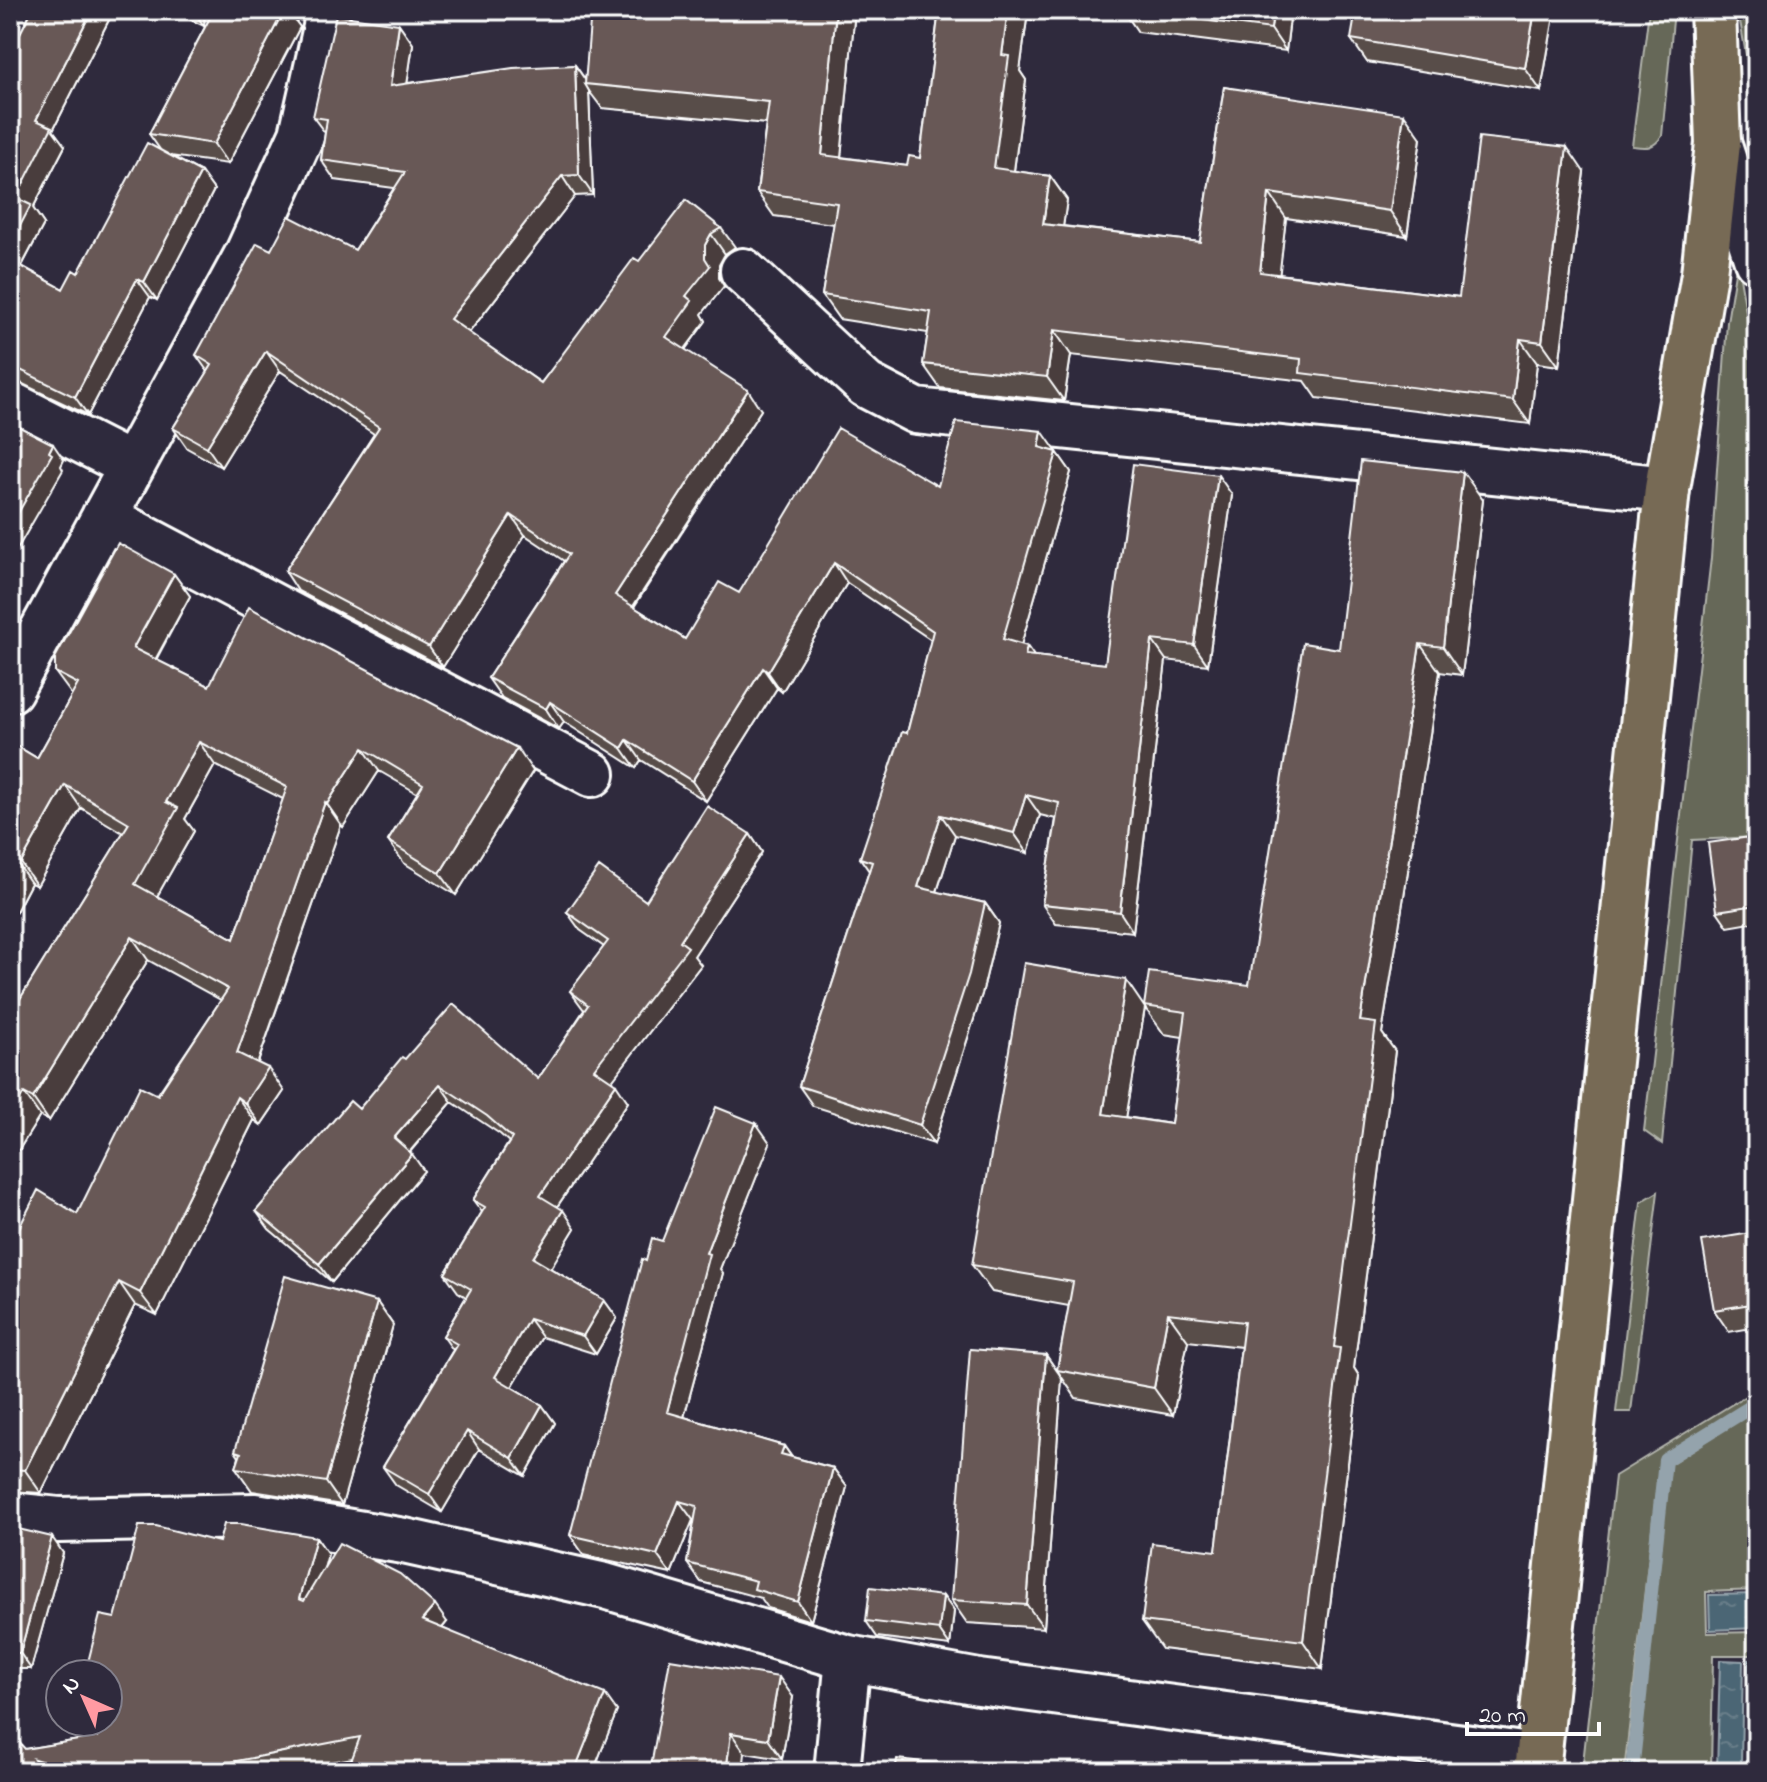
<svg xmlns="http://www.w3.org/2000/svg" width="1767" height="1782" font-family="'Indie Flower',sans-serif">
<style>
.grass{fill:#666859;stroke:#b2b4ac;stroke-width:2}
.water{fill:url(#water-ripples);stroke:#94a3ac;stroke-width:2}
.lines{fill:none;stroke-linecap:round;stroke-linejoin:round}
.stream{stroke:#94a3ac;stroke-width:14}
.minor-casing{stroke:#fff;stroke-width:50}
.major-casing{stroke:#fff;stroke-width:50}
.minor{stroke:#2f2a3d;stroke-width:44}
.major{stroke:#776a54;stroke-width:44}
.wall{fill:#594d4a;stroke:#fff;stroke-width:2;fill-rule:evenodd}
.shaded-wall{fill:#483e3c;stroke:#fff;stroke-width:2}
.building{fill:#675956;stroke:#fff;stroke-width:2;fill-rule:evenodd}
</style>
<defs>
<pattern id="water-ripples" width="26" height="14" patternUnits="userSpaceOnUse" patternTransform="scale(2)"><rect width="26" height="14" fill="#4c6674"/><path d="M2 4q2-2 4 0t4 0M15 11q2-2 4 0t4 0" fill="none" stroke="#677d89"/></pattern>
</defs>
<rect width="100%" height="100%" fill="#2f2a3d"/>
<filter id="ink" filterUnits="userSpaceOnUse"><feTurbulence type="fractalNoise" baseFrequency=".0125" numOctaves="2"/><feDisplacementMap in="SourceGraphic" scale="16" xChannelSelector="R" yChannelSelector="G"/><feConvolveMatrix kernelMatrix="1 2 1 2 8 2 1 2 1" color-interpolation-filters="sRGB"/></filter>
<g filter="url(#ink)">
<!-- grass -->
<path class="grass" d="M1649 10H1674L1662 136C1653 149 1647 148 1632 146Z
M1738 10H1757V116Z
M1737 260 1757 375V837L1692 840 1662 1144 1644 1131 1711 558 1727 322Z
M1658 1192 1631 1412H1616L1641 1202Z
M1757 1389V1398L1660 1459 1624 1772H1582L1615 1476Z
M1757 1409V1590L1706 1592 1707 1633 1757 1632V1655H1713L1711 1772H1636L1670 1464Z"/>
<!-- water -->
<path class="water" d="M1757 1594V1628L1710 1630 1709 1595Z
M1720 1660 1743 1661 1741 1762 1747 1761 1749 1660H1757V1771H1717Z"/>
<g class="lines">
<!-- stream -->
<path class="stream" d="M1632 1772 1665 1460 1757 1403"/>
<defs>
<path id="minor" d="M1718 143 1757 260
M743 271 866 385 916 411 1667 489
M10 404 132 466
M104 517 592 774
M10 690 247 255 302 134 326 27 327 10
M10 1515 59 1520 255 1516 404 1541 605 1586 848 1658 979 1682 1538 1757
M837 1772 848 1658"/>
<path id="major" d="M1537 1772 1667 489 1704 274 1718 143 1713 10"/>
</defs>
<!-- minor casing -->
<use href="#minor" class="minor-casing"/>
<!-- major casing -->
<use href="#major" class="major-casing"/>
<!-- minor -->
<use href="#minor" class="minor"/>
<!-- major -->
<use href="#major" class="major"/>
</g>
<!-- wall -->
<path class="wall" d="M32 10H114L53 130 65 146 33 208 44 224 22 266 63 289 78 273 161 151 149 134 214 10H287L300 27 228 164 170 156 201 172 214 190 157 300 150 297 88 415 10 378V53Z
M170 10H205L204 26Z
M855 10 841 157 907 166 920 158 939 10H1035L1034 20 1027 19 1020 71 1026 80 1014 171 1050 176 1067 200 1063 226 1200 242 1224 87 1421 138 1407 236 1286 218 1279 274 1459 297 1584 172 1559 366 1537 363 1530 424 1317 398 1305 381 1071 355 1064 401 940 388 923 364 928 333 839 319 822 295 834 224 774 216 757 192 766 124 602 108 589 91 593 195 575 196 469 333 541 383 639 261 721 228 735 247 725 254 719 265V278L724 286 702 314 706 321 685 350 761 410 634 607 685 639 739 593 938 486 1056 451 1071 472 1021 645 1034 656 1105 664 1232 495 1208 665 1166 660 1133 932 1056 924 1042 904 1056 819 1040 815 1028 853 955 835 937 892 985 903 999 923 982 994 934 1144 813 1106 799 1086 869 871 860 858 907 733 931 640 847 583 782 692 777 688 706 801 641 760 636 768 564 722 559 729 502 698 488 678 564 561 525 535 443 667 298 591 285 571 374 434 280 371 221 467 187 448 173 428 208 372 196 355 271 250H355L394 188 335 180 321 160 325 133 313 117 399 24 413 44 407 83 575 65 585 79Z
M1123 10H1291L1286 51 1138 32Z
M1555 10 1541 91 1367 62 1351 39Z
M1483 500 1462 675 1440 672 1382 1033 1395 1051 1354 1368 1359 1376 1322 1669 1162 1649 1142 1621 1216 1551 1241 1347 1188 1341 1173 1415 1076 1398 1057 1370 1069 1306 992 1292 972 1265 1144 1006 1249 985 1339 649ZM1145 1008 1164 1034 1183 1037 1171 1124 1126 1117Z
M174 574 190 596 156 660 209 686 533 771 456 895 404 863 388 841 417 793 379 771 343 827 341 825 258 1063 284 1091 261 1125 254 1120 157 1315 135 1305 41 1493 10 1491V1246L77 1214 221 1000 148 960 49 1121 40 1116 10 1164V1015L123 833 81 808 37 886 31 883 10 923V742L37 758 72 695 55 672ZM215 765 283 799 234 939 157 896 194 831 185 819Z
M750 834 762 852 694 956 701 965 611 1081 628 1102 557 1207 575 1228 550 1268 604 1300 617 1318 596 1354 542 1337 512 1387 542 1405 555 1423 525 1476 479 1449 442 1512 396 1485 383 1467 453 1350 443 1336 466 1297 458 1292 445 1274 482 1212 473 1200 509 1142 500 1134 452 1102 410 1152 424 1171 332 1282 269 1229 256 1211 359 1109 405 1059 538 1079 584 1010 570 991 604 947 580 930 567 912 646 901Z
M1757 836V922L1728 927 1717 911Z
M770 1143 720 1269 723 1273 684 1417 784 1446 792 1457 833 1468 847 1487 811 1621 768 1608 761 1598 701 1582 687 1563 694 1521 693 1520 671 1574 584 1555 570 1535 662 1241Z
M1757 1232V1327L1729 1332 1714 1310Z
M377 1302 393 1325 342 1505 252 1491 236 1468 239 1457 235 1451Z
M1046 1355 1062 1378 1044 1628 967 1623 951 1600Z
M10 1527 63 1553 31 1669H16L10 1667Z
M316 1537 328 1554 325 1566 447 1622 442 1628 617 1711 593 1772H347L352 1758 280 1772H10L25 1749 97 1737 115 1618 219 1542Z
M943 1596 954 1611 950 1646 877 1637 866 1621Z
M793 1697 782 1759 745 1753 650 1772Z"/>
<!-- shaded-wall -->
<path class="shaded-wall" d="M92 10H114L53 130 65 146 33 208 44 224 17 275 10 265V245L16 198 36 120Z
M193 10H205L204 26Z
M284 10H287L300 27 228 164 214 144Z
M836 10H855L839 179 822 155Z
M1008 10H1021L1027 19 1020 71 1026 80 1011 193 994 168 1002 55Z
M1027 10H1035L1034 20Z
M1273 10H1291L1286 51 1271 29Z
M1535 10H1555L1541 91 1525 68Z
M399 24 413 44 404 106 390 86Z
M575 65 588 84H585L589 91 593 195 579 175Z
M1404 114 1421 138 1407 236 1390 211Z
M1567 147 1584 172 1559 366 1542 342Z
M201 172 214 190 157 300 144 282Z
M562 176 575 196 464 339 450 319Z
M1050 176 1067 200 1060 248 1043 224Z
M1269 193 1286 218 1277 296 1260 272Z
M711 234 725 254 719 265V278L724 286 702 314 706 321 679 357 666 337 705 258V245Z
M137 279 150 297 88 415 75 397Z
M1054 330 1071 355 1064 401 1047 377Z
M1520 339 1537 363 1530 424 1513 400Z
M266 351 280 371 221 467 207 447Z
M748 390 761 410 628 614 615 595Z
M1042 431 1056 451 1054 462 1057 452 1071 472 1017 659 1003 639Z
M53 444 64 460 61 466 63 470 12 558 10 555V527Z
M1463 472 1483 500 1462 675 1443 647Z
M1218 475 1232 495 1208 665 1194 645Z
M511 515 525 535 443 667 429 647Z
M834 563 847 583 782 692 768 672Z
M174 574 190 596 149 671 133 648Z
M1152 640 1166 660 1133 932 1120 912Z
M1420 644 1440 672 1382 1033 1395 1051 1354 1368 1359 1376 1322 1669 1303 1641 1360 1021Z
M1027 646 1041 666 1025 655Z
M763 668 777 688 706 801 692 781Z
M550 702 564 722 559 729 546 709Z
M627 740 641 760 636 768 622 748Z
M199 742 215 765 185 819 194 831 151 907 135 884 166 802Z
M363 748 379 771 343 827 327 804Z
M517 748 533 771 456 895 440 873Z
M65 785 81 808 37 886 21 863Z
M1026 795 1040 815 1028 853 1014 833Z
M325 802 341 825 253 1076 237 1053Z
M941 815 955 835 932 907 918 887Z
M750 834 762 852 694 956 701 965 607 1087 594 1069Z
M15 860 31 883 10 923V869Z
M985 903 999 923 982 994 934 1144 920 1125Z
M132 937 148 960 49 1121 33 1098Z
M1126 980 1145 1008 1122 1142 1103 1114Z
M268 1068 284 1091 261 1125 245 1103Z
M616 1084 628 1102 552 1214 540 1196Z
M440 1085 452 1102 406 1156 394 1138Z
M24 1093 40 1116 10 1164V1115Z
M237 1097 254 1120 157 1315 140 1293Z
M756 1123 770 1143 720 1269 723 1273 680 1432 667 1412 706 1253Z
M412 1154 424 1171 332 1282 319 1264Z
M10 1179 20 1193 10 1207Z
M563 1210 575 1228 546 1276 533 1258Z
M119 1282 135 1305 41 1493 25 1470Z
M604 1300 617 1318 596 1354 583 1336Z
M377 1302 393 1325 342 1505 326 1482Z
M1168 1313 1188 1341 1173 1415 1154 1388Z
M529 1319 542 1337 507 1395 495 1377Z
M1046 1355 1062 1378 1044 1628 1027 1605Z
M542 1405 555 1423 525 1476 512 1458Z
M467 1431 479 1449 442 1512 429 1494Z
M784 1446 797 1465 781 1454Z
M833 1468 847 1487 811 1621 798 1602Z
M679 1501 693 1520 671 1574 657 1555Z
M52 1537 63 1553 31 1669 20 1653Z
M316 1537 328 1554 311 1616 299 1599Z
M943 1596 954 1611 950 1646 939 1630Z
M435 1605 447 1622 434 1638 422 1620Z
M779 1677 793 1697 782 1759 768 1739Z
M605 1694 617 1711 593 1772H574Z
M731 1733 745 1753 743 1772H726Z"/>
<!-- building -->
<path class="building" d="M32 10H92L36 120 52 127 16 198 31 205 10 245V53Z
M214 10H284L214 144 149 134Z
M591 10H836L822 155 907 166 909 156 920 158 939 10H1008L1002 55 1009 56 994 168 1050 176 1043 224 1200 242 1224 87 1404 114 1390 211 1269 193 1260 272 1459 297 1479 137 1567 147 1542 342 1520 339 1513 400 1300 373 1301 359 1054 330 1047 377 923 364 931 312 822 295 837 203 757 192 769 102 585 84Z
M1123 10H1273L1271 29Z
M1356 10H1535L1525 68 1351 39Z
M336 15 399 24 390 86 513 68 575 65 579 175 562 176 450 319 541 383 634 258 639 261 686 200 721 228 711 234 705 245V258L710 266 686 296 692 301 666 337 748 390 615 595 685 639 719 582 739 593 838 428 938 486 956 422 1042 431 1039 447 1057 452 1003 639 1027 646 1025 655 1105 664 1133 464 1218 475 1194 645 1152 640 1120 912 1042 904 1059 803 1026 795 1014 833 941 815 918 887 985 903 969 974 920 1125 799 1086 872 862 860 858 902 732 907 733 933 631 834 563 768 672 763 668 692 781 627 740 622 748 550 702 546 709 488 678 569 554 511 515 429 647 285 571 379 427 266 351 207 447 173 428 212 365 196 355 257 243 271 250 289 216 355 250 405 172 321 160 327 119 313 117Z
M147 143 201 172 144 282 137 279 75 397 10 365V260L63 289 73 270 78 273Z
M10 422 53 444 49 452 52 454 10 527Z
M1361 461 1463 472 1443 647 1420 644 1360 1021 1376 1023 1334 1347 1340 1348 1303 1641 1142 1621 1152 1543 1216 1551 1244 1322 1168 1313 1154 1388 1057 1370 1073 1282 972 1265 1024 963 1126 980 1103 1114 1171 1124 1186 1012 1144 1006 1149 972 1249 985 1303 643 1339 649Z
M118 543 174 574 133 648 209 686 249 607 517 748 440 873 388 841 423 784 363 748 327 804 325 802 237 1053 268 1068 245 1103 237 1097 140 1293 119 1282 25 1470 10 1469V1246L38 1190 77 1214 140 1086 158 1095 228 989 132 937 33 1098 24 1093 10 1115V1015L129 823 65 785 21 863 15 860 10 869V742L37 758 78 684 55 672V658ZM199 742 287 787 234 939 135 884 178 808 166 802Z
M707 806 750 834 680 941 688 947 594 1069 616 1084 540 1196 563 1210 533 1258 604 1300 583 1336 529 1319 495 1377 542 1405 512 1458 467 1431 429 1494 383 1467 457 1344 443 1336 471 1289 445 1274 485 1207 473 1200 512 1138 487 1116 440 1085 394 1138 412 1154 319 1264 256 1211 350 1101 359 1109 402 1057 405 1059 453 1004 538 1079 588 1005 570 991 608 941 567 912 599 867 646 901Z
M1757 836V905L1717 911 1708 843Z
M1757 1079V1123L1750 1080Z
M716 1107 756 1123 706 1253 709 1254 667 1412 784 1446 781 1454 833 1468 798 1602 754 1589 756 1581 687 1563 697 1506 679 1501 657 1555 570 1535 642 1259 646 1261 652 1238 662 1241Z
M1757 1232V1303L1714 1310 1702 1241Z
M285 1276 377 1302 326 1482 236 1468 241 1453 235 1451Z
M970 1349 1046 1355 1027 1605 951 1600Z
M224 1524H241L316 1537 299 1599 304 1601 339 1543 400 1574 435 1605 422 1620 605 1694 574 1772H347L360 1737 180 1772H76L34 1759 44 1772H10V1747L17 1740 25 1749 97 1737 95 1722H108V1674H85L100 1615 115 1618 139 1526H156L219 1542Z
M10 1527 52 1537 20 1653H10Z
M870 1587 943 1596 939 1630 866 1621Z
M670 1659 779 1677 768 1739 731 1733 726 1772H650Z
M897 1759 1012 1772H895Z"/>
</g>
<!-- margin -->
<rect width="1767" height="1782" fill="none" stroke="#2f2a3d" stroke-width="40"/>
<rect x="20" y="20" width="1727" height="1742" fill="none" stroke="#fff" stroke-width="3" filter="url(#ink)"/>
<!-- north arrow -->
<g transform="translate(84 1698) rotate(315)"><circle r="38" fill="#2f2a3d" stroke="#827f8b" stroke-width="2"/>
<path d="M0-6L14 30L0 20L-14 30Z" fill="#ff9aa2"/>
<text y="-12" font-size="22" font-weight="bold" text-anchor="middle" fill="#ffffff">N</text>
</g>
<!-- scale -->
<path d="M1467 1722v12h132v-12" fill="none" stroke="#ffffff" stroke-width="4"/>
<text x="1479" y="1722" font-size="24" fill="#ffffff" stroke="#2f2a3d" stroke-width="6" paint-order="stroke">20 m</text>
</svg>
